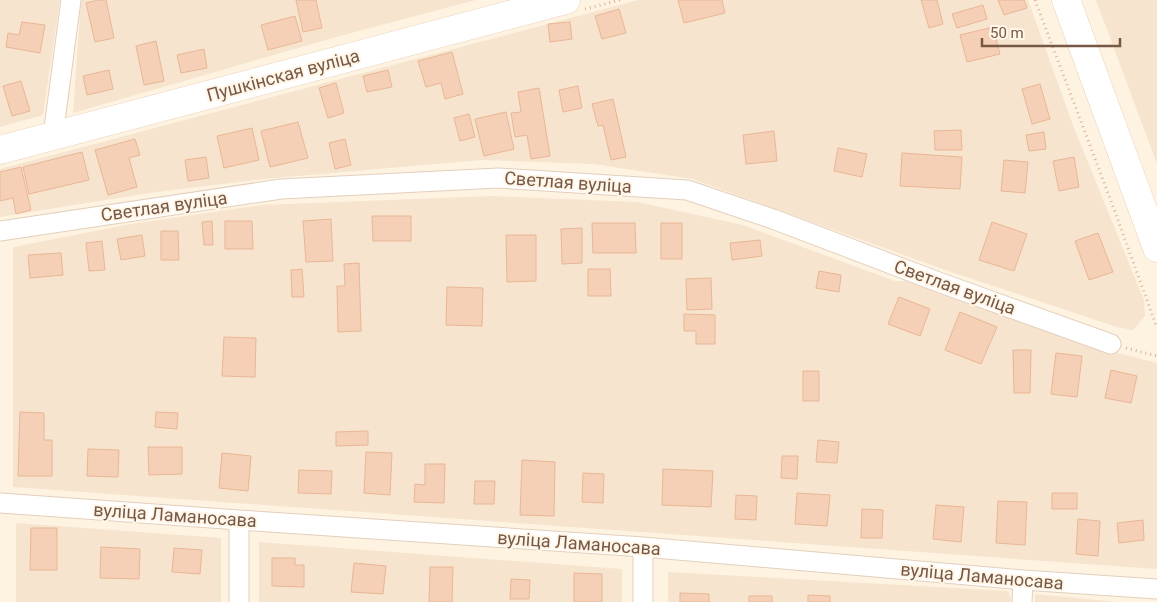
<svg xmlns="http://www.w3.org/2000/svg" width="1157" height="602" font-family="Roboto,sans-serif">
<style>
.residential{fill:#f6e4ce}
.building{fill:#f5d0b6;stroke:#e9b695}
.lines{fill:none;stroke-linecap:round;stroke-linejoin:round}
.minor-casing{stroke:#e3cfbc;stroke-width:21}
.secondary-casing{stroke:#ead2bb;stroke-width:29}
.path{stroke:#dab399;stroke-width:3;stroke-dasharray:1 4;stroke-linecap:butt}
.minor{stroke:#fff;stroke-width:19}
.secondary{stroke:#fff;stroke-width:28}
.labels{text-anchor:middle;dominant-baseline:central;stroke-width:4;stroke-linejoin:round;paint-order:stroke}
.street-label{font-size:18px;fill:#775846;stroke:#fff6e8}
</style>
<rect width="100%" height="100%" fill="#fef3e1"/>
<!-- residential -->
<path class="residential" d="M0 0H60L43 115 0 127Z
M81 0H476L340 36 73 113Z
M638 0H1028L1074 128 1144 300 1145 316 1133 330 1117 327 951 272 692 179 594 164 481 160 264 179 149 193 0 217V169Z
M1096 0H1157V164Z
M492 196 637 202 743 225 895 281H909L1103 349 1157 363V569L13 487V247L131 224 262 205Z
M16 523 221 538V602H16Z
M259 542 622 569V602H259Z
M668 572 1008 591 1012 602H668Z
M1035 594 1118 602H1035Z"/>
<!-- building -->
<path class="building" d="M98 0H106L114 38 95 42 86 3Z
M296 0H316L322 28 303 32Z
M678 0H722L725 13 684 23Z
M921 0H937L943 24 929 28Z
M998 0H1024L1027 8 1004 15Z
M983 5 987 19 957 28 952 14Z
M619 9 626 33 602 39 595 16Z
M295 16 302 41 268 50 261 25Z
M22 22 45 25 40 53 6 47 8 33 19 35Z
M570 22 572 39 550 42 548 24Z
M993 27 1000 54 967 62 960 35Z
M156 41 164 81 144 85 136 46Z
M204 49 207 68 181 73 177 55Z
M452 52 463 94 445 99 441 83 426 87 418 61Z
M109 70 113 89 87 95 83 76Z
M388 70 392 87 367 92 363 76Z
M21 81 30 111 12 116 3 86Z
M336 83 344 113 328 118 319 88Z
M1040 84 1050 119 1032 124 1022 89Z
M578 86 582 108 563 112 559 90Z
M539 88 550 156 531 159 527 135 515 137 511 113 521 112 518 92Z
M613 99 626 157 611 160 603 125 598 126 592 104Z
M506 112 514 149 484 156 475 119Z
M469 114 475 137 460 141 454 118Z
M298 122 308 158 270 167 261 131Z
M252 128 259 160 224 168 217 136Z
M961 130 962 150H935L934 131Z
M774 131 777 161 746 164 743 135Z
M1044 132 1046 149 1029 151 1026 135Z
M135 139 140 155 129 158 137 187 108 195 95 150Z
M345 139 351 165 335 169 329 143Z
M838 148 867 154 862 177 834 171Z
M82 152 89 180 29 194 23 167Z
M902 153 962 157 960 189 900 186Z
M206 157 209 178 188 181 185 160Z
M1074 157 1079 187 1059 191 1053 161Z
M1004 160 1028 162 1025 193 1001 191Z
M21 167 31 210 16 214 13 198 0 201V172Z
M372 216H411V241H373Z
M331 219 333 261 306 262 303 221Z
M212 221 213 245H204L202 222Z
M225 221H252L253 249H225Z
M992 222 1027 234 1014 271 979 260Z
M592 223H635L636 253H593Z
M661 223H682V259H661Z
M582 228V263L562 264 561 229Z
M161 231H178L179 260H161Z
M1098 233 1113 272 1089 280 1075 241Z
M142 235 145 256 121 260 117 239Z
M506 235H536V281L507 282Z
M760 240 762 256 732 260 730 243Z
M102 241 105 270 89 271 86 243Z
M61 253 63 275 30 278 28 255Z
M359 263 361 331 338 332 337 286H345L344 264Z
M302 269 304 297H292L291 270Z
M588 269H610L611 296H588Z
M819 271 841 275 839 292 816 288Z
M711 278 712 309 687 310 686 279Z
M447 287 483 288 482 326 446 325Z
M899 297 930 309 920 336 888 324Z
M960 312 997 327 981 364 945 350Z
M684 314 715 315V344H696V331H684Z
M224 337 256 338 255 377 222 376Z
M1013 350H1031L1030 393H1014Z
M1056 353 1082 356 1077 397 1051 394Z
M1111 370 1137 376 1131 403 1105 398Z
M803 371H819V401H803Z
M20 412 44 413V440H52V476H18Z
M156 412 178 413 177 429 155 427Z
M368 431V445L336 446V432Z
M818 440 839 442 837 463 816 462Z
M148 447H182V474L149 475Z
M88 449 119 450 118 477 87 476Z
M366 452 392 453 390 495 364 493Z
M222 453 251 456 248 491 219 488Z
M782 456H798L797 479 781 478Z
M522 460 555 462 554 516 520 515Z
M425 464H445L444 503 414 502 415 484 425 485Z
M663 469 713 471 711 507 662 505Z
M299 470 332 471 331 494 298 493Z
M583 473 604 474 603 503 582 502Z
M475 481H495L494 504H474Z
M797 493 830 495 827 526 795 524Z
M1052 493H1077V509H1052Z
M736 495 757 496 756 520 735 519Z
M998 501 1027 502 1025 545 996 543Z
M936 505 964 507 961 542 933 539Z
M862 509 883 510 882 538H861Z
M1078 519 1100 521 1098 556 1076 554Z
M1143 520 1144 540 1119 543 1117 523Z
M31 528H57V570H30Z
M101 547 140 549 139 579 100 578Z
M174 548 202 550 200 574 172 572Z
M272 558H295V565H304V587L272 586Z
M354 563 386 566 383 594 351 592Z
M430 567H453L452 602H429Z
M574 573 602 574V602H574Z
M511 579 530 580 529 599H510Z
M680 593 709 594V602H680Z
M808 595 830 596V602H808Z
M749 596H772V602H749Z"/>
<g class="lines">
<defs>
<path id="minor" d="M53 136 71 0
M0 231 281 189 498 178 687 190 773 219 941 283 1111 344
M0 503 239 520 643 547 1023 580 1157 589
M643 547V602
M239 602V520
M1022 602 1023 580"/>
<path id="secondary" d="M1066 0 1157 248
M0 150 566 0"/>
</defs>
<!-- minor casing -->
<use href="#minor" class="minor-casing"/>
<!-- secondary casing -->
<use href="#secondary" class="secondary-casing"/>
<!-- path -->
<path class="path" d="M1035 0 1114 209 1157 328
M585 9 620 0
M1126 348 1157 356"/>
<!-- minor -->
<use href="#minor" class="minor"/>
<!-- secondary -->
<use href="#secondary" class="secondary"/>
</g>
<g class="labels">
<!-- street labels -->
<g class="street-label">
<text transform="translate(283 75) rotate(-15)">Пушкінская вуліца</text>
<text transform="translate(568 182) rotate(4)">Светлая вуліца</text>
<text transform="translate(164 206) rotate(-8)">Светлая вуліца</text>
<text transform="translate(955 287) rotate(20)">Светлая вуліца</text>
<text transform="translate(175 515) rotate(4)">вуліца Ламаносава</text>
<text transform="translate(579 543) rotate(4)">вуліца Ламаносава</text>
<text transform="translate(982 576) rotate(5)">вуліца Ламаносава</text>
</g>
</g>
<!-- scale -->
<path d="M982 38v8h138v-8" fill="none" stroke="#775846" stroke-width="2.5"/>
<text x="990" y="38" font-size="15" fill="#775846" stroke="#fff6e8" stroke-width="4" paint-order="stroke">50 m</text>
</svg>
